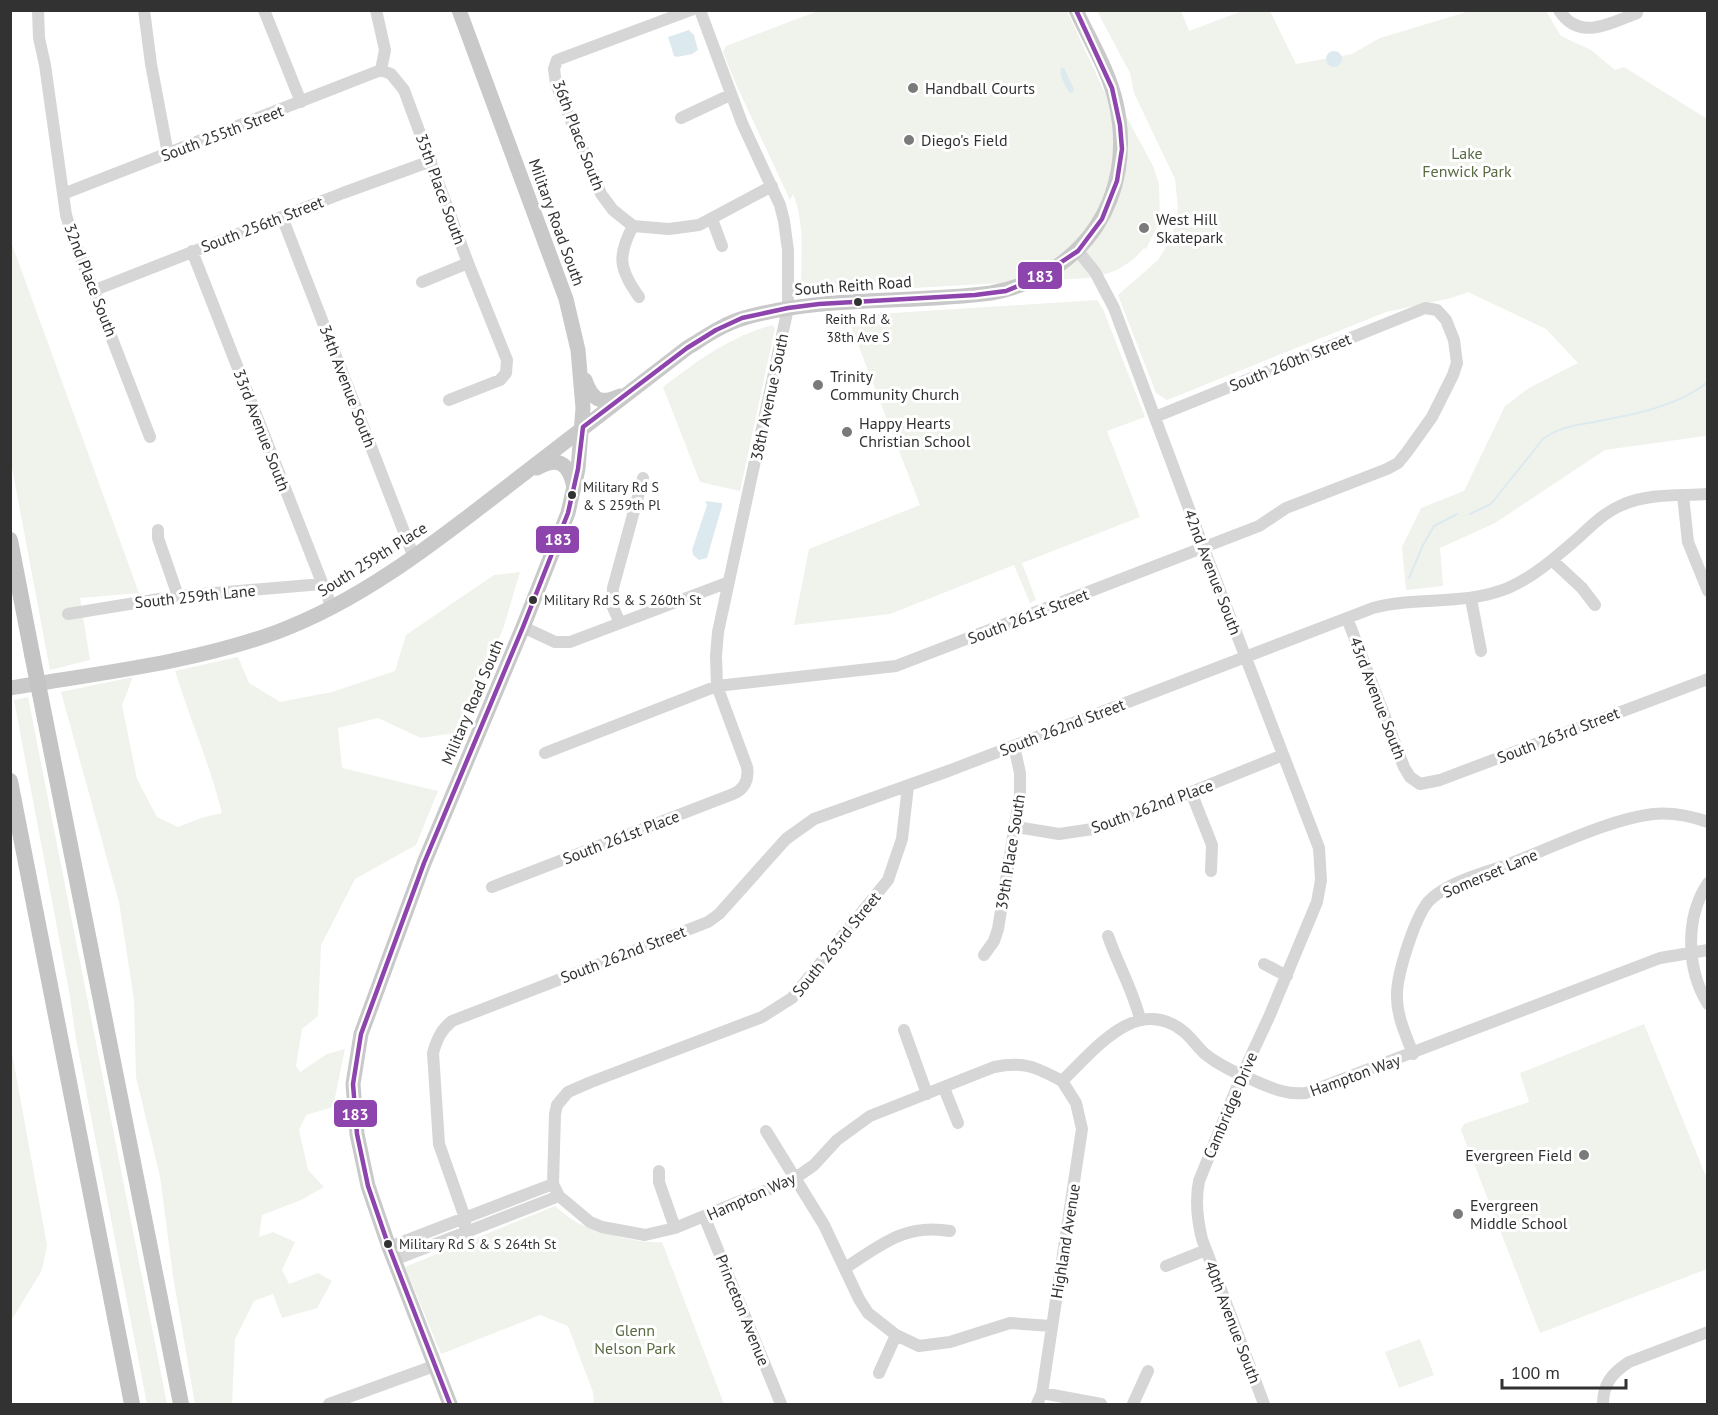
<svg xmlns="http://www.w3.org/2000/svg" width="1718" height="1415" font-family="'PT Sans',sans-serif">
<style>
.green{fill:#f0f2ec}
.water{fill:#dceaf0}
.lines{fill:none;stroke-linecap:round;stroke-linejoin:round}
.stream{stroke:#dceaf0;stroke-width:2}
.minor{stroke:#d6d6d6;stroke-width:12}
.major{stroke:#c9c9c9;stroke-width:15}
.highway{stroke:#c4c4c4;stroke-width:16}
.highway-bridge{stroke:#c4c4c4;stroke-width:16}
.bus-1-casing{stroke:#fff;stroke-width:9}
.bus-1{stroke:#8e44ad;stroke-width:4.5}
.poi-dot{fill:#7a7a7a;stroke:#fff;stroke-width:2}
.bus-dot{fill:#323232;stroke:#fff;stroke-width:2}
.labels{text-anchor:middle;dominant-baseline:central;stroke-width:6;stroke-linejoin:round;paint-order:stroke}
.bus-label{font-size:14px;fill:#323232;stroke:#fff;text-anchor:start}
.poi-label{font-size:16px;fill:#323232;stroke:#fff;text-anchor:start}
.street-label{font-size:16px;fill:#323232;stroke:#fff}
.park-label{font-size:16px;fill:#596b42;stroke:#fff}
.line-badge{stroke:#fff;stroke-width:2}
.badge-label{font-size:16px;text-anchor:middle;font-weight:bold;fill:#fff}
</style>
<rect width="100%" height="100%" fill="#fff"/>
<!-- green -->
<path class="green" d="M818 11H1067L1110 104 1124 112 1153 166 1159 184 1160 221 1146 249 1144 248C1129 266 1111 275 1088 278L810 294 805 292 801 286C801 255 805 223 793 194L790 200 736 84 723 52 726 46Z
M1097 11H1181L1189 31 1242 11H1270L1296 64 1352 54 1380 38 1470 11H1546L1561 36 1591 50 1615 70 1624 67 1707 119V440L1705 436 1605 450 1495 523 1440 548 1443 586 1406 590 1402 547 1421 508 1464 491 1505 406 1529 388 1578 363 1546 329 1468 292 1451 298 1386 312 1167 400 1156 393 1118 295 1158 260 1172 237 1178 208 1175 179 1134 93 1130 73Z
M10 239 139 593 80 598 90 660 50 670 11 462Z
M1097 300 1103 309 1145 417 1107 431 1140 517 1022 563 1036 600 1030 603 1014 565 890 614 794 625 809 549 920 505 847 316Z
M772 325 775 328 740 491 700 482 663 387C697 361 729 337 772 325Z
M520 572 504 626 461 732 421 738 378 718 338 728 342 768 438 791 416 845 355 879 321 945 318 1016 302 1029 296 1066 300 1072 327 1054 345 1049 333 1107 306 1115 299 1130 308 1170 324 1187 301 1200 262 1215 259 1237 273 1232 295 1242 282 1270 289 1284 318 1273 332 1281 317 1308 282 1318 273 1294 254 1301 235 1339 232 1404H195L173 1276 160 1176 136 1077 134 1000 119 902 61 692 133 677 122 705 137 779 157 817 178 827 201 818 222 813C210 765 190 719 175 671L238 657 249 683 280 702 332 692 395 671 406 635 494 575Z
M28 697 167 1404H147L76 1039 69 991 14 700Z
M1644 1024 1707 1179V1269L1540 1333 1461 1130 1464 1124 1529 1102 1520 1073Z
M10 1042 47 1245 42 1270 11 1321Z
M555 1206C562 1212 570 1219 578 1223 602 1233 637 1244 662 1242L724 1404H594L593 1392 568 1326 540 1315 441 1354 405 1267Z
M1420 1339 1434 1375 1399 1388 1385 1352Z"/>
<!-- water -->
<path class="water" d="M689 30 694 35 698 50 692 54 677 57 674 56 668 37Z
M1326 59a8 8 0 1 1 16 0a8 8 0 1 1-16 0Z
M1061 68H1064L1074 89 1072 93 1069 92C1065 85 1059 76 1061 68Z
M705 501 722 503V506L707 558 699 560 693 555 692 550 707 505Z"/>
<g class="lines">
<!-- stream -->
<path class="stream" d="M1470 514 1491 504 1543 439C1560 426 1579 425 1599 421 1636 414 1678 406 1708 382
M1409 578 1423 545 1434 526 1457 514"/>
<!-- minor -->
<path class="minor" d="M38 10 39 38 45 65 66 215 72 235 150 437
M144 10 151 64 168 154
M264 10 301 102
M376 10 385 50 381 70
M1559 10C1579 42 1610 23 1637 13
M381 70 391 74 404 90 468 263 507 360 506 373 500 380 449 400
M681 118 730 95
M63 194 381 70
M282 217 413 555
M712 219 722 246
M633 226 613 210 601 194 556 84 554 69 557 60 691 10
M633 226 669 229 699 225 772 186
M633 226C617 256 619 269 639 297
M192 251 332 608
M1078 251 1095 272 1114 308 1204 549 1319 848 1321 880 1317 902 1269 1017 1242 1075 1199 1181C1195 1201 1197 1219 1202 1239L1264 1404
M422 282 468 263
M95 290 343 193 431 161
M1683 496 1688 542 1708 591
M158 530V538L178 596
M1553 561 1582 588 1595 605
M1471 599 1481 651
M68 614 178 596 322 584
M1347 618 1404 767 1410 777 1420 784 1440 780 1708 679
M620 623 612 605 613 588 643 478
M523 627 555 642H570L729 582
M545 753 717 686 896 666 1259 526 1286 508 1387 469 1398 463 1407 452 1432 417 1453 375 1457 363 1454 340 1446 320 1437 310 1425 308 1155 417
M908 786 902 839 888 880 792 998 762 1017 591 1082 568 1092 557 1105 555 1114 553 1184 559 1196 590 1222 602 1227 645 1235 675 1228 794 1179 814 1165 837 1140 870 1116 994 1067C1024 1061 1036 1067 1062 1081 1094 1051 1136 994 1183 1031 1191 1037 1197 1047 1205 1054 1220 1066 1236 1073 1253 1080 1271 1088 1286 1095 1306 1093L1660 958 1708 950
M1191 792 1212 845 1211 871
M1016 827 1059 834 1093 829 1117 822 1283 755
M1708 883C1685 917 1686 969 1708 1004
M492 887 733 794C745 789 749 779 747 767L717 686 716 656 718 632 788 308V250L784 221 780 205 742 123 700 10
M1108 936C1118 965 1133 990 1140 1019
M984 955 994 941 998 929 1020 794V773L1014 746
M1264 964 1287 976
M904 1030 927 1094
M1413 1054C1406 1035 1397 1017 1397 997 1396 976 1416 912 1431 899 1451 881 1482 874 1506 865 1552 848 1606 820 1653 814 1671 812 1691 816 1708 822
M944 1088 958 1123
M766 1131 824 1225 859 1299 868 1313 896 1335 919 1346 950 1342 1010 1323 1051 1326
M659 1171V1182L675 1228
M704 1216 781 1404
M465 1233V1218L439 1144 433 1053C437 1039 441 1030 452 1021L708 922 719 914 786 839 814 819 951 770 1373 608C1417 596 1464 606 1508 588 1535 576 1556 557 1578 538 1592 525 1605 512 1622 505 1649 493 1679 496 1708 494
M389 1247 553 1184
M394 1260 559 1196
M1166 1266 1206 1250
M845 1268C881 1245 905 1223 950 1231
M879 1373 896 1335
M1042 1393 1101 1404
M329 1404 434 1366
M1037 1404 1042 1393 1082 1129 1076 1103 1062 1081
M1133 1404 1148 1371
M1603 1404C1603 1384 1612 1373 1629 1362L1708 1332"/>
<!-- major -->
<path class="major" d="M585 380C592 400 600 405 620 396
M537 468C560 455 569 465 574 487
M10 688C99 673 192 663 277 632 366 599 443 536 517 479 574 435 630 392 687 348 705 337 723 324 744 318 824 295 909 304 991 293 1084 276 1137 196 1116 103 1109 71 1090 41 1076 10
M450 1404 389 1247 368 1186 357 1134 353 1084 361 1034 424 863 523 627 568 513 578 469 583 408 578 350 566 299 459 10"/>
<!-- highway -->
<path class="highway" d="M10 540 32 654
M45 719 181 1404
M10 781 132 1404"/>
<!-- highway-bridge -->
<path class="highway-bridge" d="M32 654 45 719"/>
<defs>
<path id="bus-1" d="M450 1404 389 1247 368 1186 357 1134 353 1084 361 1034 424 863 523 627 568 513 578 469 583 427 687 348 716 330 742 318 788 308 819 304 975 295 1006 291 1037 278 1078 251 1102 219 1117 181 1122 149 1120 125 1112 88 1076 10"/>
</defs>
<!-- bus-1 casing -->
<use href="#bus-1" class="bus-1-casing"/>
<!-- bus-1 -->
<use href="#bus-1" class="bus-1"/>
</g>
<!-- markers -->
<g class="poi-dot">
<circle cx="913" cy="88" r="6"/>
<circle cx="909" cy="140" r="6"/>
<circle cx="1144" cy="228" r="6"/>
<circle cx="818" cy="385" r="6"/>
<circle cx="847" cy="432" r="6"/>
<circle cx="1584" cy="1155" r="6"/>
<circle cx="1458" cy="1214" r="6"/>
</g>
<g class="bus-dot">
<circle cx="858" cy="302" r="5"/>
<circle cx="572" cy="495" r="5"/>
<circle cx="533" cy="600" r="5"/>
<circle cx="388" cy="1244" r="5"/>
</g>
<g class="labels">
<!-- bus labels -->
<g class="bus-label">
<text x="858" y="319" text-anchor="middle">Reith Rd &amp;<tspan x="858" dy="18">38th Ave S</tspan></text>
<text x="583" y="487">Military Rd S<tspan x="583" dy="18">&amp; S 259th Pl</tspan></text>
<text x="544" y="600">Military Rd S &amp; S 260th St</text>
<text x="399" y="1244">Military Rd S &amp; S 264th St</text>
</g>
<!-- poi labels -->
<g class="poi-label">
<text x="925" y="88">Handball Courts</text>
<text x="921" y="140">Diego's Field</text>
<text x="1156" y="219">West Hill<tspan x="1156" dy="18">Skatepark</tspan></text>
<text x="830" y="376">Trinity<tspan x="830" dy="18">Community Church</tspan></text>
<text x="859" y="423">Happy Hearts<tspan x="859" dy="18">Christian School</tspan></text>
<text x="1572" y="1155" text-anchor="end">Evergreen Field</text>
<text x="1470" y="1205">Evergreen<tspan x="1470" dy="18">Middle School</tspan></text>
</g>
<!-- street labels -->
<g class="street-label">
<text transform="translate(222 133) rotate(-21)">South 255th Street</text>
<text transform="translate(579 135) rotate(69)">36th Place South</text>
<text transform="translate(441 189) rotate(70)">35th Place South</text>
<text transform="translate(557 222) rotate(70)">Military Road South</text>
<text transform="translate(262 224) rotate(-21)">South 256th Street</text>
<text transform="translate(91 280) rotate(69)">32nd Place South</text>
<text transform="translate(853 285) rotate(-4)">South Reith Road</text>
<text transform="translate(1290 362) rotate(-22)">South 260th Street</text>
<text transform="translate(348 386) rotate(69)">34th Avenue South</text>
<text transform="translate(769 397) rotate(-78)">38th Avenue South</text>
<text transform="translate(262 430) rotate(69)">33rd Avenue South</text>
<text transform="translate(372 559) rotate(-32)">South 259th Place</text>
<text transform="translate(1213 572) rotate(69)">42nd Avenue South</text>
<text transform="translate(195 596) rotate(-6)">South 259th Lane</text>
<text transform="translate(1028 616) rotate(-21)">South 261st Street</text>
<text transform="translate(1378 698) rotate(69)">43rd Avenue South</text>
<text transform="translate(472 702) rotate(-67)">Military Road South</text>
<text transform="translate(1062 727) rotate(-21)">South 262nd Street</text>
<text transform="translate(1558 735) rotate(-21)">South 263rd Street</text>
<text transform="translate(1152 806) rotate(-20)">South 262nd Place</text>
<text transform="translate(621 837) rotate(-21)">South 261st Place</text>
<text transform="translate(1010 852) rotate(-81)">39th Place South</text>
<text transform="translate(1490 873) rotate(-23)">Somerset Lane</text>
<text transform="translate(836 944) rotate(-51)">South 263rd Street</text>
<text transform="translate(623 954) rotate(-21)">South 262nd Street</text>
<text transform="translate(1355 1075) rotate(-20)">Hampton Way</text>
<text transform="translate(1230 1105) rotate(-67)">Cambridge Drive</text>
<text transform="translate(751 1196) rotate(-24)">Hampton Way</text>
<text transform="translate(1065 1241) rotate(-81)">Highland Avenue</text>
<text transform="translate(743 1310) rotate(68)">Princeton Avenue</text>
<text transform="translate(1233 1322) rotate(69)">40th Avenue South</text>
</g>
<!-- park labels -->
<g class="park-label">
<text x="1467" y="153">Lake<tspan x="1467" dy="18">Fenwick Park</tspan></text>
<text x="635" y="1330">Glenn<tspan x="635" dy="18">Nelson Park</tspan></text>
</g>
</g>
<g class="line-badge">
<rect x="1017" y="261" width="46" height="29" rx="6" fill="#8e44ad"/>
<rect x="535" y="525" width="45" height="29" rx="6" fill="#8e44ad"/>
<rect x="333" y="1099" width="45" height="29" rx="6" fill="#8e44ad"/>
</g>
<g class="badge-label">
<text x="1040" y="282">183</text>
<text x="558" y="545">183</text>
<text x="355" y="1120">183</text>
</g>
<!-- border -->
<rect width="1718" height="1415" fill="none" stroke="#323232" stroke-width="24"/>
<!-- scale -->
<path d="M1502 1379v9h124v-9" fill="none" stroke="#323232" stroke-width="3"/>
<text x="1511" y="1379" font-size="18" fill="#323232" stroke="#ffffff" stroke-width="4.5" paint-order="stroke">100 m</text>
</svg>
